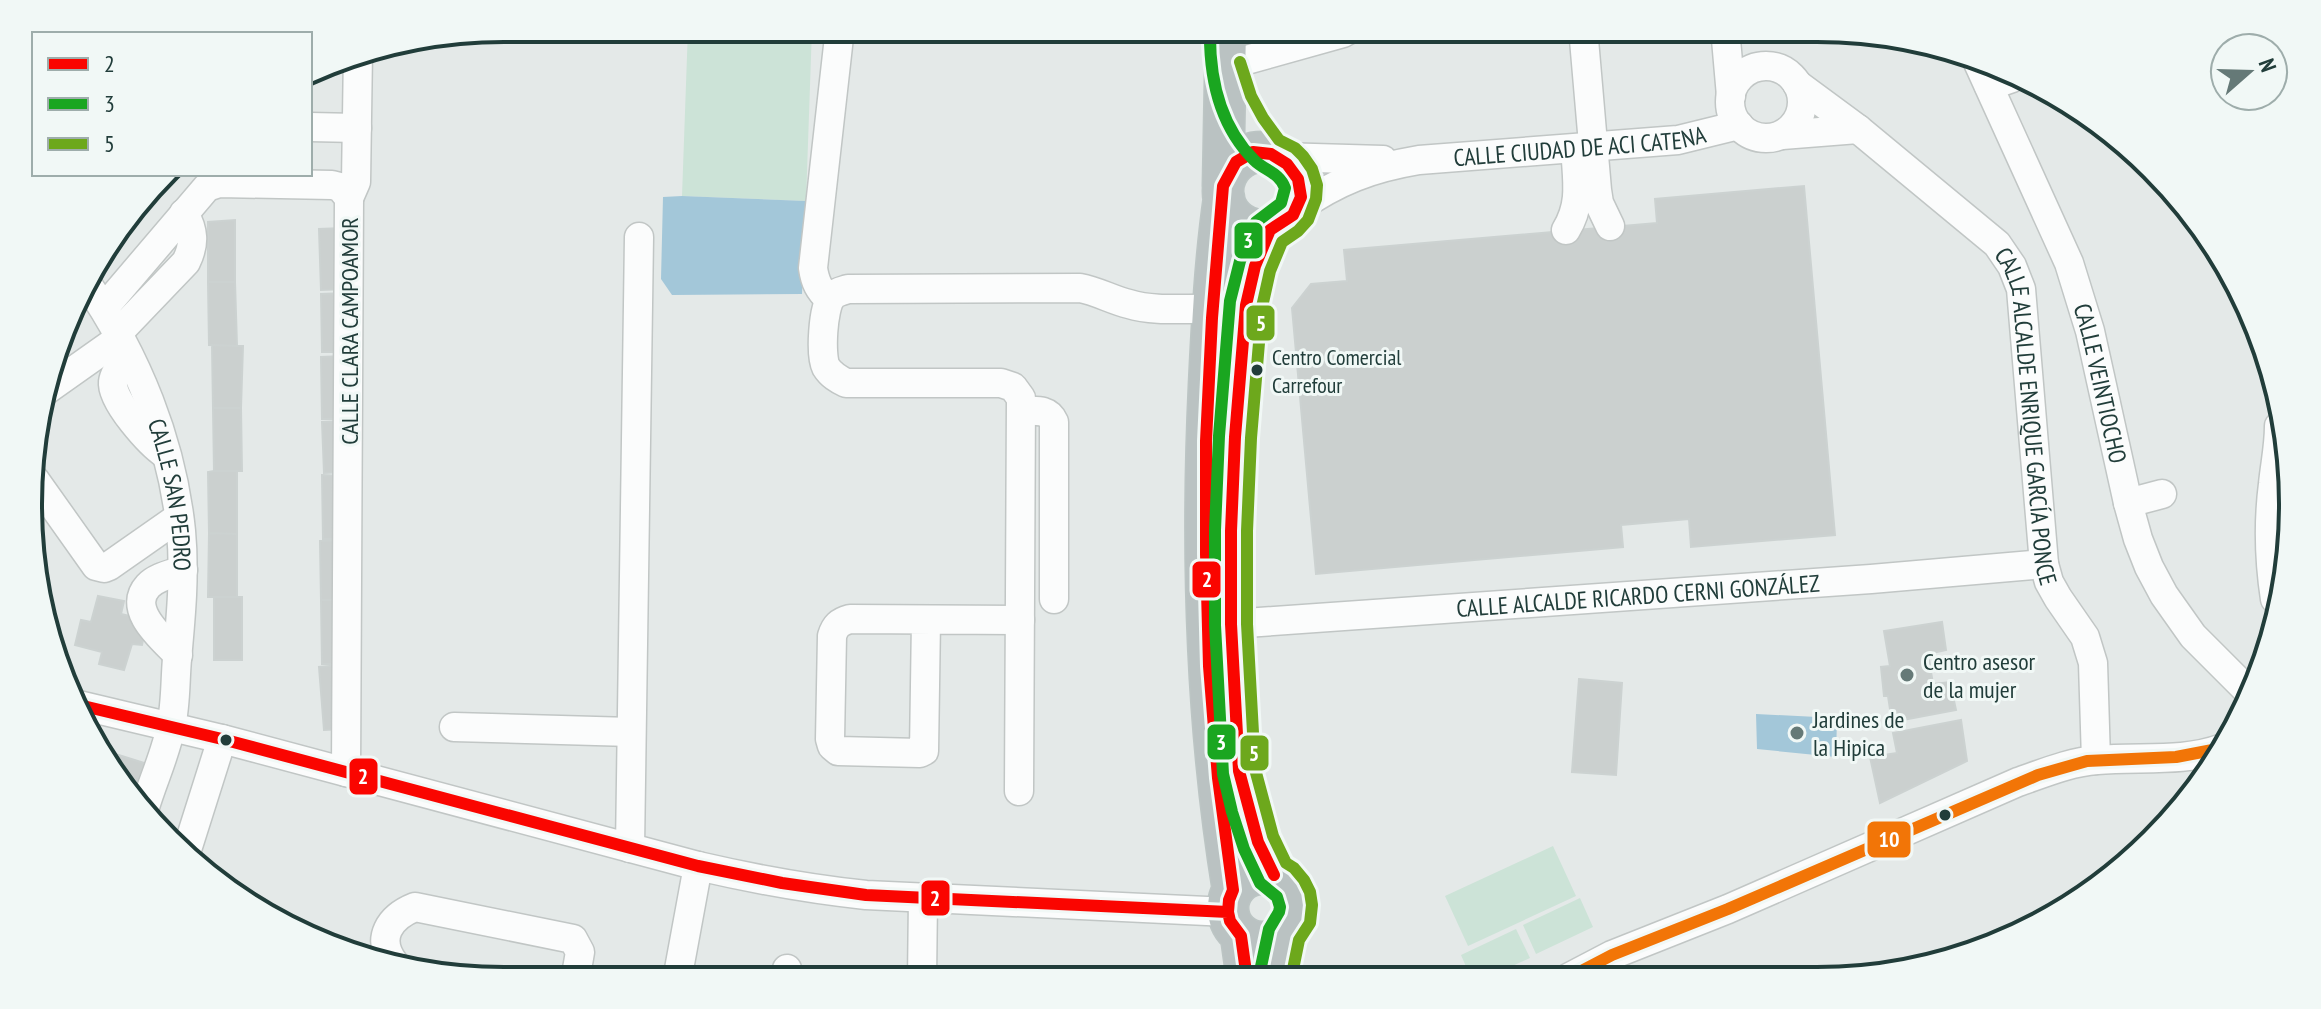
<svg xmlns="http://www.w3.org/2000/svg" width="2321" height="1009" font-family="'PT Sans Narrow',sans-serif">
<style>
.green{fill:#cce3d7}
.water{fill:#a3c7d9}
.building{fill:#cbd0cf;stroke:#ccd2d1;stroke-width:2}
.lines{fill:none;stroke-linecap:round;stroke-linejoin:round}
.minor-casing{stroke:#c1c6c5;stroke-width:31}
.highway-casing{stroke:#bcc5c4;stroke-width:43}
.minor{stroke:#fbfcfc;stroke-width:28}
.highway{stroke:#bac2c2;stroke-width:40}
.bus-1-casing{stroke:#f1f8f6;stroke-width:18}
.bus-2-casing{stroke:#f1f8f6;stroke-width:18}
.bus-3-casing{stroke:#f1f8f6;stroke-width:18}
.bus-4-casing{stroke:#f1f8f6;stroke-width:18}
.bus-1{stroke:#fa0500;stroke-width:12}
.bus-2{stroke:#1aa620;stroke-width:12}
.bus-3{stroke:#6da81c;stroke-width:12}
.bus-4{stroke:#f27507;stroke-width:12}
.bus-dot{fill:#213d3a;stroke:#f1f8f6;stroke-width:3}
.poi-dot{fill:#657977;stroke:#f1f8f6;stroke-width:3}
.labels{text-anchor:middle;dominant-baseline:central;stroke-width:6;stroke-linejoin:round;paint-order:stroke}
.bus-label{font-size:22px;fill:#213d3a;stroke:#f1f8f6;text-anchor:start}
.street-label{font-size:24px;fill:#213d3a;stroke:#f1f8f6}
.poi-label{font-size:24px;fill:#213d3a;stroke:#f1f8f6;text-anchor:start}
.rim{fill:none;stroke:#213d3a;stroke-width:4}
.line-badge{stroke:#f1f8f6;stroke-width:3}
.badge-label{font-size:22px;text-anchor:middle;font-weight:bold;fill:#fff}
</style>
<rect width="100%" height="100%" fill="#e4e9e8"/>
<!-- green -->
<path class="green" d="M688 28H812L806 201 682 196Z
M1553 846 1576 896 1468 946 1445 896Z
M1580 898 1593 927 1536 954 1523 925Z
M1516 929 1530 958 1486 978H1471L1461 955Z"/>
<!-- water -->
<path class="water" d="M682 196 806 201 802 294 672 295 661 279 663 197Z
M1756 714 1837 718 1836 757 1757 749Z"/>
<!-- building -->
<path class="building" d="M1804 186 1835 535 1691 547 1689 519 1621 525 1623 547 1316 574 1292 308 1311 284 1347 281 1344 250 1657 223 1655 199Z
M235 220V282H208V222Z
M343 228 346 289 321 290 319 229Z
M208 282H235L237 346 209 345Z
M345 293 346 352H322L321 294Z
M212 345 243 346 241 408H213Z
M344 356 345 419H322L321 357Z
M213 408H241L242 471H214Z
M343 421 345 472 324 473 322 422Z
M214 471H237V534L209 533 208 472Z
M322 475 343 476V539H323Z
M209 533 237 534V597H208Z
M342 540 343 600H321L320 541Z
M98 596 124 601 121 614 147 620 142 645 132 644 124 670 99 664 102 652 75 645 81 620 91 622Z
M214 597H242V660H214Z
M321 600H343L345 664H322Z
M1942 622 1946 650 1928 654 1933 684 1950 682 1956 710 1892 722 1888 696H1884L1881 667 1890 666 1884 631Z
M340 665 344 729 324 730 319 667Z
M1579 679 1622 683 1616 775 1572 772Z
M1961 720 1967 761 1880 803 1870 757 1897 753 1893 733Z
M109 752 144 763 134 794 106 760Z"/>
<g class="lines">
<defs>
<g id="minor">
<path d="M1583 28 1597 190 1599 203 1610 226"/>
<path d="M1725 28 1731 96"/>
<path id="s1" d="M1975 56 2069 263 2090 331 2128 503 2138 539 2149 567 2164 595 2193 636 2250 693"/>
<path d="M1225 66 1343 33 1352 28"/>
<circle cx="1766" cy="102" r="36"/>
<path id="s2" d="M1797 84 1858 129 1997 244 2012 266 2021 289 2044 564 2049 582 2058 598 2085 637 2093 663 2096 760"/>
<path d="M1989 86 2012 78"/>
<path d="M310 127 357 128"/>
<path d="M1782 135 1858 129"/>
<path d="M1280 157 1383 160"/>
<path d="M349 198 356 182 358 52"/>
<path id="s3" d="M1297 209C1337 181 1371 168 1419 160L1678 140 1739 125"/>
<path d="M1566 230C1580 207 1578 187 1576 161"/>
<path id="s4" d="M86 282C137 356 172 442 181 531 185 574 181 616 177 659 175 681 176 704 171 726 166 753 153 780 145 807"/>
<path d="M829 299C819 290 815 282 813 268L840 28"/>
<path d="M104 308 207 187 219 183 332 185 340 187 349 198 346 772"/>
<path d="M118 333 186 262C195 244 194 230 184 213"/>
<path d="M128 354C123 362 114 373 113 382 111 401 150 444 165 454"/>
<path d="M45 391 120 338"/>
<path d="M1022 411C1035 411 1048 408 1054 422V599"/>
<path d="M35 480 96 566 104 568 109 566 179 517"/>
<path d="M2128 503 2162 494"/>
<path d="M2275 599C2269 560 2268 523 2273 484 2275 464 2279 446 2279 426"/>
<path d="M926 620 924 751 920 753 838 751 832 746 830 739 832 636C835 626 839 622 850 619L1020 620"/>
<path id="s5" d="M1231 624 1871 579 2044 564"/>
<path d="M178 655C163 639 126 610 148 586 156 577 172 574 183 570"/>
<path d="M79 705 222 739 698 866C754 879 809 889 866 895L1228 912"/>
<path d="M454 727 631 732"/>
<path d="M1019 791 1021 398 1013 387 1001 383H846C838 379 831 375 826 367 820 355 823 308 831 298 835 292 842 291 848 289L1080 288C1097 291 1112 300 1129 304 1155 312 1186 308 1213 309"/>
<path d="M630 848 639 237"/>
<path d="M185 856 222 739"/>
<path d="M394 963C375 938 390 917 415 907L573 939 580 952 575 981"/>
<path d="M1568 978 1612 955 1728 909 2018 782C2044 773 2070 762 2097 760 2140 756 2182 763 2223 748"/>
<path d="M677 980 698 866"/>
<path d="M786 980 787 969"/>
<path d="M922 980 923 898"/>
</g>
<path id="highway" d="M1223 191a39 39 0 1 1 78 0a39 39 0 1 1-78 0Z
M1223 186 1226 28
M1224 198C1215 261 1212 323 1209 386 1201 555 1206 724 1233 890
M1232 498 1235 437 1246 305 1255 266 1270 230
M1239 765C1243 804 1257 840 1274 875
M1228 908a34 34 0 1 1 68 0a34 34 0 1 1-68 0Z
M1241 936 1247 979
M1275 979 1284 934"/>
</defs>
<!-- minor casing -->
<use href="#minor" class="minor-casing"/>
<!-- highway casing -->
<use href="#highway" class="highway-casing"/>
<!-- minor -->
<use href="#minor" class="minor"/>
<!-- highway -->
<use href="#highway" class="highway"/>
<defs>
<path id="bus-1" d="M79 705 222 739 698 866 782 883 866 895 1228 912
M1247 979 1241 936 1230 921 1228 912 1229 900 1233 890 1218 778 1209 666 1206 554V441L1212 318 1223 186 1236 162 1253 152 1271 154 1287 164 1298 179 1301 197 1293 215 1270 230 1255 266 1246 305 1235 437 1231 531V624L1239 771 1258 842 1274 875"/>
<path id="bus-2" d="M1210 28C1209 76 1218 124 1254 160 1265 171 1279 172 1285 188L1281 203 1256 222 1240 261 1230 301 1219 436 1215 530V625L1223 774 1232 812 1244 849 1260 883 1277 897 1280 907 1279 912 1269 929 1259 976"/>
<path id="bus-3" d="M1240 62 1251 96 1263 118 1279 140 1295 148 1303 156 1312 169 1317 185 1316 199 1308 220 1298 231 1282 242 1270 271 1262 307 1251 438 1247 531V624L1255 769 1273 836 1286 863 1294 868 1304 880 1310 892 1312 905 1310 923 1299 940 1291 979"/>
<path id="bus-4" d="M1568 978 1612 955 1728 909 2038 775 2087 761 2176 757 2223 748"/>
</defs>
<!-- bus-1 casing -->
<use href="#bus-1" class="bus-1-casing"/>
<!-- bus-2 casing -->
<use href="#bus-2" class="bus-2-casing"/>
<!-- bus-3 casing -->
<use href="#bus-3" class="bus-3-casing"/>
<!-- bus-4 casing -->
<use href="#bus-4" class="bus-4-casing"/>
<!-- bus-1 -->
<use href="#bus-1" class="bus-1"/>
<!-- bus-2 -->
<use href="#bus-2" class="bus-2"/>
<!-- bus-3 -->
<use href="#bus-3" class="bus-3"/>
<!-- bus-4 -->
<use href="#bus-4" class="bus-4"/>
</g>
<!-- markers -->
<g class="bus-dot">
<circle cx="1257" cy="370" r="7"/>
<circle cx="226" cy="740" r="7"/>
<circle cx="1945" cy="815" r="7"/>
</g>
<g class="poi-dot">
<circle cx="1907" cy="675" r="8"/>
<circle cx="1797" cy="733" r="8"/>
</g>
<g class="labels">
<!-- bus labels -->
<g class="bus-label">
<text x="1272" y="357">Centro Comercial<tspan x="1272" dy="28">Carrefour</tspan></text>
</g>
<!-- street labels -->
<g class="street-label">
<text stroke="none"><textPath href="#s3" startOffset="294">CALLE CIUDAD DE ACI CATENA</textPath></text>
<text transform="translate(349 331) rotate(-90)">CALLE CLARA CAMPOAMOR</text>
<text stroke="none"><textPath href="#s1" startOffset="352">CALLE VEINTIOCHO</textPath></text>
<text stroke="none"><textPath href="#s2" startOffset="434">CALLE ALCALDE ENRIQUE GARCÍA PONCE</textPath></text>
<text stroke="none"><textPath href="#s4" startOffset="232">CALLE SAN PEDRO</textPath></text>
<text stroke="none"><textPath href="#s5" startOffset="408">CALLE ALCALDE RICARDO CERNI GONZÁLEZ</textPath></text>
</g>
<!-- poi labels -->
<g class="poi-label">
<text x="1923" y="661">Centro asesor<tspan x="1923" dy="28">de la mujer</tspan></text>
<text x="1813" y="719">Jardines de<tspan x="1813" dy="28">la Hipica</tspan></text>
</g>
</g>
<!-- crop -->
<path d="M0 0H2321V1009H0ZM504 42H1817A462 462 0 0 1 2279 504V505A462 462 0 0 1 1817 967H504A462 462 0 0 1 42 505V504A462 462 0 0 1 504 42Z" fill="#f1f8f6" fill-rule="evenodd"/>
<path class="rim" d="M504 42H1817A462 462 0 0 1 2279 504V505A462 462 0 0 1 1817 967H504A462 462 0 0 1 42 505V504A462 462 0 0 1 504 42Z"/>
<g class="line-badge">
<rect x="1233" y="221" width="31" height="39" rx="8" fill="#1aa620"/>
<rect x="1245" y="304" width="31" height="38" rx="8" fill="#6da81c"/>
<rect x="1191" y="560" width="31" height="39" rx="8" fill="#fa0500"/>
<rect x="1206" y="723" width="31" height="38" rx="8" fill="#1aa620"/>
<rect x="1239" y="734" width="31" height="38" rx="8" fill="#6da81c"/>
<rect x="348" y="757" width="31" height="39" rx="8" fill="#fa0500"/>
<rect x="1866" y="820" width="46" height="39" rx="8" fill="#f27507"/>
<rect x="920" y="879" width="31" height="38" rx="8" fill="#fa0500"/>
</g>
<g class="badge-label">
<text x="1248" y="248">3</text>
<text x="1261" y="331">5</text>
<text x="1207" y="587">2</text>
<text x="1221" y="750">3</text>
<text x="1254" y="761">5</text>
<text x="363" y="784">2</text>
<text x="1889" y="847">10</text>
<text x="935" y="906">2</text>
</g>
<!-- legend -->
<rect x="32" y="32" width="280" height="144" fill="#f1f8f6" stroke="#9eadab" stroke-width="2"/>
<rect x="48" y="58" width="40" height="12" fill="#fa0500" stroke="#9eadab" stroke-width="2"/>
<text x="104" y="72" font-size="24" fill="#213d3a">2</text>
<rect x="48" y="98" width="40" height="12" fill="#1aa620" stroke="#9eadab" stroke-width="2"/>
<text x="104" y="112" font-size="24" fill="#213d3a">3</text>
<rect x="48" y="138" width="40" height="12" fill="#6da81c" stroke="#9eadab" stroke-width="2"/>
<text x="104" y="152" font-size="24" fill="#213d3a">5</text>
<!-- north arrow -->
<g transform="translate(2249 72) rotate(70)"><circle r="38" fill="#f1f8f6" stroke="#9eadab" stroke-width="2"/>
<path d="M0-6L14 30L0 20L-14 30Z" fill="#657977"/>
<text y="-12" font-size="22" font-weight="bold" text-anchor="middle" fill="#213d3a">N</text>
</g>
</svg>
